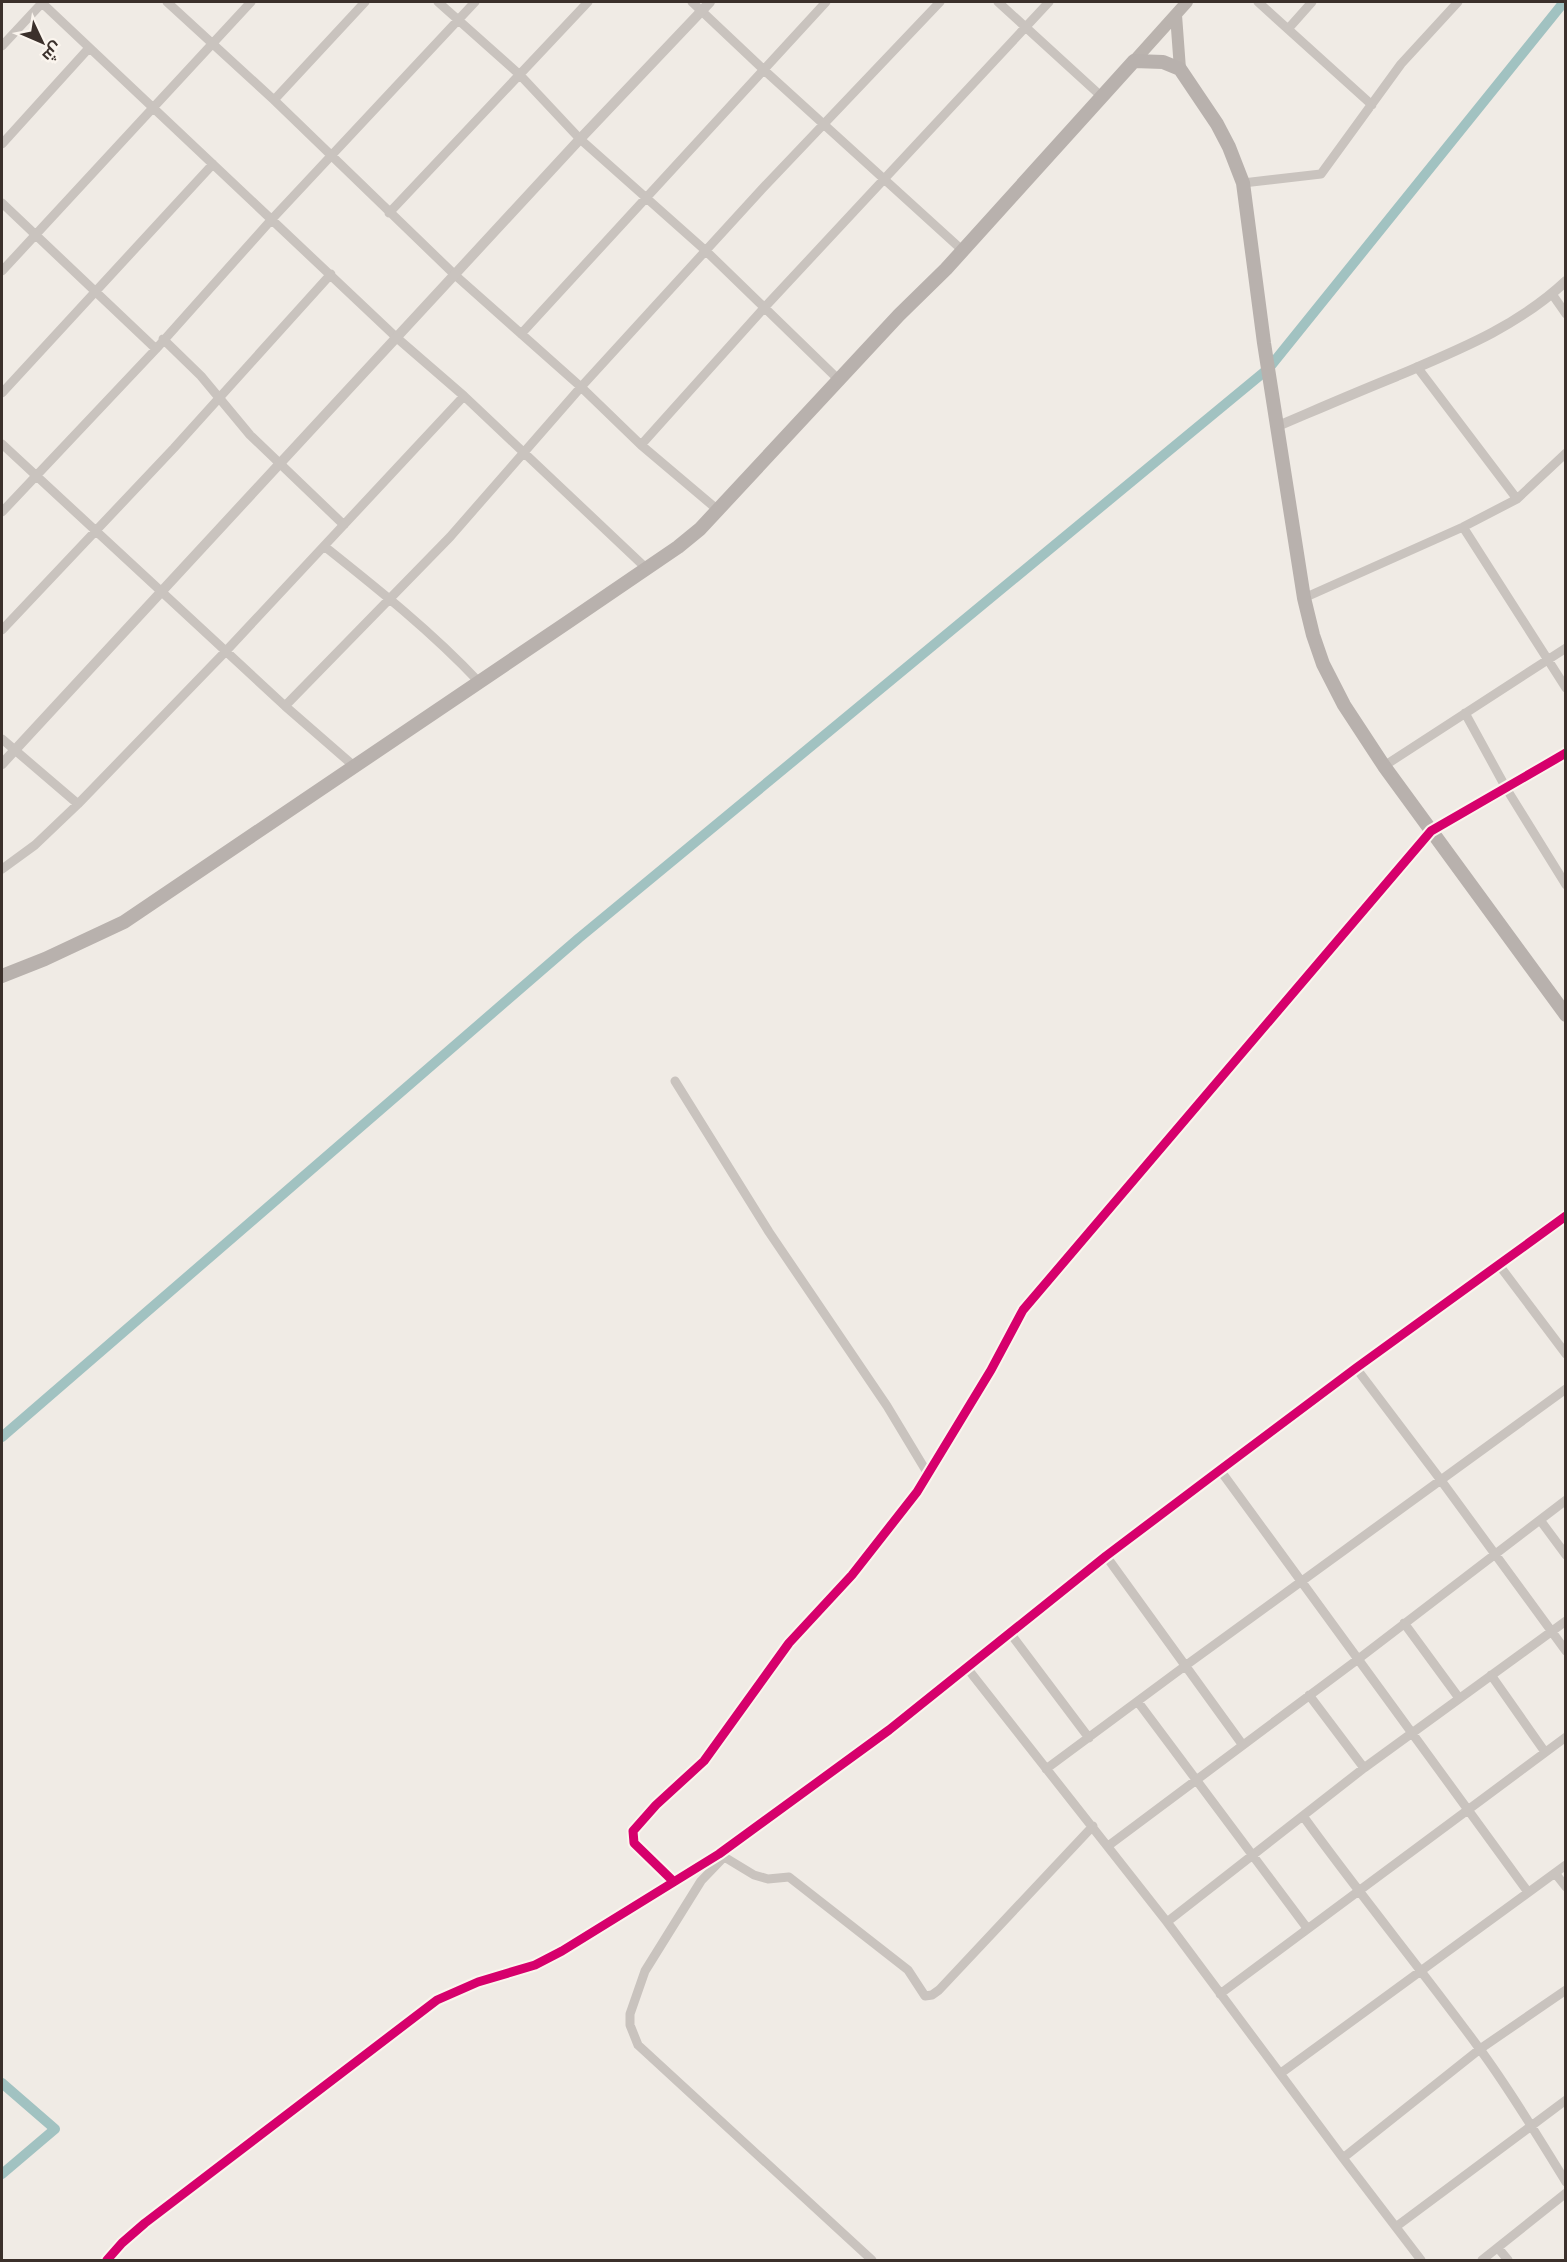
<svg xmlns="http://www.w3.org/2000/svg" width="1567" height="2262" font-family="'IBM Plex Sans',Cairo,sans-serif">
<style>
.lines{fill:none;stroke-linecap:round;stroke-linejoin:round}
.canal{stroke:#a1c2c1;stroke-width:10}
.minor{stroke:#c9c3be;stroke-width:9}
.tertiary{stroke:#c9c3be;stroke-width:10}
.secondary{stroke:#bab3ae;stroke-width:12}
.primary{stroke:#b8b1ad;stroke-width:14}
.cycleway-casing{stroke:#fbf5ee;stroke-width:13}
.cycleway{stroke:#d6006c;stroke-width:9}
</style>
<rect width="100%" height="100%" fill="#f0ebe5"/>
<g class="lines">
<!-- canal -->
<path class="canal" d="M2 1437 579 938 1269 368 1564 2
M2 2083 55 2129 2 2174"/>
<!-- minor -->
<path class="minor" d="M41 2 397 338 464 396 647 569
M167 2 274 100 455 275 581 387 641 445 719 511
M438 2 520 75 580 139 706 251 840 381
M692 2 764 70 961 249
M998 2 1101 96
M1258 2 1372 105
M1288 29 1312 2
M2 46 42 3
M274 100 365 2
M2 144 89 48
M1243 183 1321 174 1401 64 1458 2
M2 203 156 349
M389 213 588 2
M2 271 251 2
M1552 294 1566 314
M521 334 826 2
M163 339 201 376 250 435 344 525
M1417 367 1517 499
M2 393 213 164
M2 444 285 706 355 767
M641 445 764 308 1049 2
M2 512 156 349 272 219 475 2
M1463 527 1566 688
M324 546C378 589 432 632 479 682
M1304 598 1463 527 1517 499 1566 453
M2 630 174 448 331 274
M285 706 450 537 581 387 762 189 940 2
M1465 713 1506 788 1566 885
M2 739 78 804
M1384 766 1566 648
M2 869 35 845 78 804 226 651 464 396
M675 1081 769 1232 887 1406 928 1474
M1499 1265 1566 1354
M1356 1368 1440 1479 1566 1651
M1220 1470C1322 1611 1426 1751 1528 1892
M1540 1520 1566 1555
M1106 1556 1242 1744
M1404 1623 1459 1698
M1010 1633 1089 1738
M967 1668 1167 1922 1343 2158 1480 2049 1566 1990
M1491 1675 1545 1752
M1309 1695 1364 1768
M1138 1702 1307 1928
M1046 1769 1185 1666 1566 1389
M1303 1816C1360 1895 1422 1970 1479 2048 1511 2091 1538 2137 1566 2182
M1108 1846 1357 1660 1566 1500
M721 1855 754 1875 768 1879 789 1877 908 1970 925 1996 932 1995 939 1990 1093 1826
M724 1857 701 1881 645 1971 630 2014V2025L638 2045 872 2260
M1555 1873 1566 1887
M673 1881 634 1843 633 1831 656 1805 704 1761 789 1643 852 1575 917 1492 991 1370 1023 1310 1431 831 1566 753
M1167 1922 1364 1768 1566 1621
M1220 1994 1566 1737
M1281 2073 1566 1865
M1343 2158 1421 2260
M1397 2226 1566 2100
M1498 2248 1508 2260
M107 2260 122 2243 145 2223 437 2000 478 1982 535 1965 562 1951 719 1854 889 1730 1106 1556 1220 1470 1356 1368 1566 1216
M1482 2260 1566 2193"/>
<!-- tertiary -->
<path class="tertiary" d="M1278 426C1318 409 1357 392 1397 376 1458 350 1517 327 1566 281
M2 764 580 139 710 2"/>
<!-- secondary -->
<path class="secondary" d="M1176 15 1180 69
M1134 61 1187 2"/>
<!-- primary -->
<path class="primary" d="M2 976 45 959 124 922 568 622 678 547 700 529 899 315 946 269 1134 61 1163 62 1180 69 1217 124 1229 147 1243 183 1264 343 1304 598 1313 635 1323 664 1344 705 1384 766 1566 1015"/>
<defs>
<path id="cycleway" d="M673 1881 634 1843 633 1831 656 1805 704 1761 789 1643 852 1575 917 1492 991 1370 1023 1310 1431 831 1566 753
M107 2260 122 2243 145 2223 437 2000 478 1982 535 1965 562 1951 719 1854 889 1730 1106 1556 1220 1470 1356 1368 1566 1216"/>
</defs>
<!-- cycleway casing -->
<use href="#cycleway" class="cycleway-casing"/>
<!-- cycleway -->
<use href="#cycleway" class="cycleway"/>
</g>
<!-- border -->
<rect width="1567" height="2262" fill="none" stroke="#3b302b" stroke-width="6"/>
<!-- north arrow -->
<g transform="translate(42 42) rotate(134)" stroke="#fbf5ee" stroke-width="4.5" paint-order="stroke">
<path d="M0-4.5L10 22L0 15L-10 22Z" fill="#3b302b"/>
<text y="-9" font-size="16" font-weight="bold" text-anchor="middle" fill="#3b302b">ش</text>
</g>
</svg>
